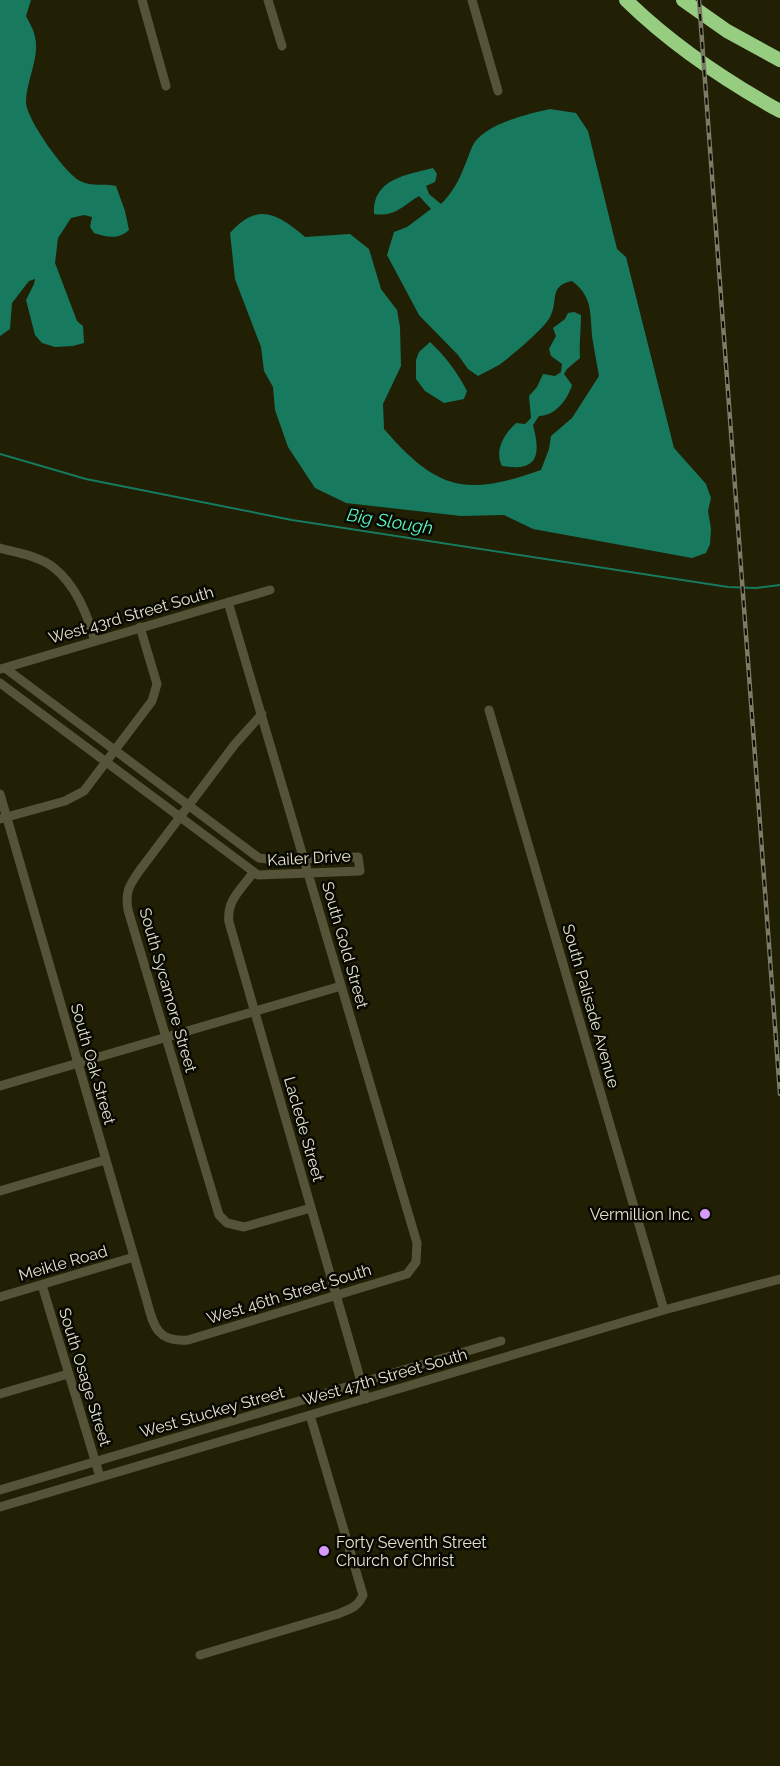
<svg xmlns="http://www.w3.org/2000/svg" width="780" height="1766" font-family="Raleway,sans-serif">
<style>
.water{fill:#177a5e}
.lines{fill:none;stroke-linecap:round;stroke-linejoin:round}
.stream{stroke:#177a5e;stroke-width:2}
.minor{stroke:#555438;stroke-width:9}
.highway{stroke:#96cd80;stroke-width:14}
.rail-casing{stroke:#7c7b65;stroke-width:4.5}
.rail{stroke:#090902;stroke-width:2;stroke-dasharray:7;stroke-linecap:butt}
.poi-dot{fill:#d59bfb;stroke:#090902;stroke-width:2}
.labels{text-anchor:middle;dominant-baseline:central;stroke-width:5;stroke-linejoin:round;paint-order:stroke}
.street-label{font-size:16px;fill:#e4e4d4;stroke:#090902}
.poi-label{font-size:16px;fill:#e4e4d4;stroke:#090902;text-anchor:end}
.water-label{font-size:18px;font-style:italic;fill:#59fac7;stroke:#090902}
</style>
<rect width="100%" height="100%" fill="#211f04"/>
<!-- water -->
<path class="water" d="M0 0H31L26 16C29 22 34 30 35 37 40 58 26 81 26 102 26 119 65 173 80 181 92 187 104 183 116 186L125 211 129 230C118 240 107 237 94 233L90 227 92 217 84 215 71 218 58 238 55 263 77 321 83 326 84 343 73 346 55 347 42 343 35 335 26 300 34 284 35 279 29 281 12 303 10 329 0 336Z
M550 109 576 113 588 131 617 249 626 257 674 448 706 484 711 498 708 511 711 529 710 544 706 553 692 558 533 529 504 515 461 516 346 503 315 488 288 447 275 410 273 387 264 371 261 347 235 279 230 233C258 202 277 213 305 237L350 234 369 249 381 289 397 310 400 327 401 366 383 404 384 429C437 490 465 497 541 470L549 449 551 436 572 418 599 376C597 365 595 354 593 342 589 317 595 298 572 281 548 286 559 301 550 317 545 328 509 358 499 365 492 369 485 372 478 376L468 369 458 355 419 315 387 255 394 232 407 227 431 209 419 196C402 206 396 217 374 214 372 179 406 175 433 168L437 174 435 182 426 186 429 194 441 204C459 186 463 169 472 147 482 124 528 114 550 109Z
M574 312 581 315C581 330 579 343 580 358L567 369 564 374 572 385C568 399 555 416 539 416L533 425C541 455 538 472 502 466 494 451 504 434 516 423L525 424 531 418 529 396 537 387 543 374 555 376 561 372 562 364 551 356 549 349 556 336 553 328 565 319 568 313Z
M430 342C446 357 457 372 467 391L464 399 444 403 425 391 416 379V360L419 352Z"/>
<g class="lines">
<!-- stream -->
<path class="stream" d="M0 454 86 479 292 520 728 587 756 588 780 585"/>
<!-- minor -->
<path class="minor" d="M142 0 166 86
M268 0 282 46
M472 0 498 91
M0 548C17 553 39 556 53 567 76 585 87 614 95 641
M1 669 270 590
M0 683 258 875 360 871 358 857 274 860 259 858 5 668
M489 710 664 1310
M262 714 235 744 140 870C129 886 125 891 128 910L219 1215 227 1223 244 1227 311 1208
M0 794 146 1298C153 1324 156 1343 188 1340L407 1274 416 1262 417 1243 228 602
M0 819 65 801 84 791 152 701 157 684 140 627
M253 873C242 888 226 901 229 922L366 1399
M0 1086 341 986
M0 1191 105 1160
M42 1285 100 1477
M0 1297 134 1257
M0 1394 68 1374
M0 1490 501 1341
M0 1507 664 1310 780 1279
M200 1655 338 1614C350 1609 358 1607 363 1595L310 1415"/>
<!-- highway -->
<path class="highway" d="M626 0C671 44 724 80 780 111
M683 0 727 31 780 60"/>
<defs>
<path id="rail" d="M699 0 780 1094"/>
</defs>
<!-- rail casing -->
<use href="#rail" class="rail-casing"/>
<!-- rail -->
<use href="#rail" class="rail"/>
</g>
<!-- markers -->
<g class="poi-dot">
<circle cx="705" cy="1214" r="6"/>
<circle cx="324" cy="1551" r="6"/>
</g>
<g class="labels">
<!-- street labels -->
<g class="street-label">
<text transform="translate(131 615) rotate(-16)">West 43rd Street South</text>
<text transform="translate(309 858) rotate(-3)">Kailer Drive</text>
<text transform="translate(345 945) rotate(74)">South Gold Street</text>
<text transform="translate(168 990) rotate(74)">South Sycamore Street</text>
<text transform="translate(591 1006) rotate(74)">South Palisade Avenue</text>
<text transform="translate(93 1064) rotate(74)">South Oak Street</text>
<text transform="translate(304 1129) rotate(74)">Laclede Street</text>
<text transform="translate(63 1263) rotate(-16)">Meikle Road</text>
<text transform="translate(289 1294) rotate(-17)">West 46th Street South</text>
<text transform="translate(85 1377) rotate(73)">South Osage Street</text>
<text transform="translate(385 1377) rotate(-16)">West 47th Street South</text>
<text transform="translate(212 1412) rotate(-16)">West Stuckey Street</text>
</g>
<!-- poi labels -->
<g class="poi-label">
<text x="693" y="1214">Vermillion Inc.</text>
<text x="336" y="1542" text-anchor="start">Forty Seventh Street<tspan x="336" dy="18">Church of Christ</tspan></text>
</g>
<!-- water labels -->
<g class="water-label">
<text transform="translate(390 521) rotate(9)">Big Slough</text>
</g>
</g>
</svg>
